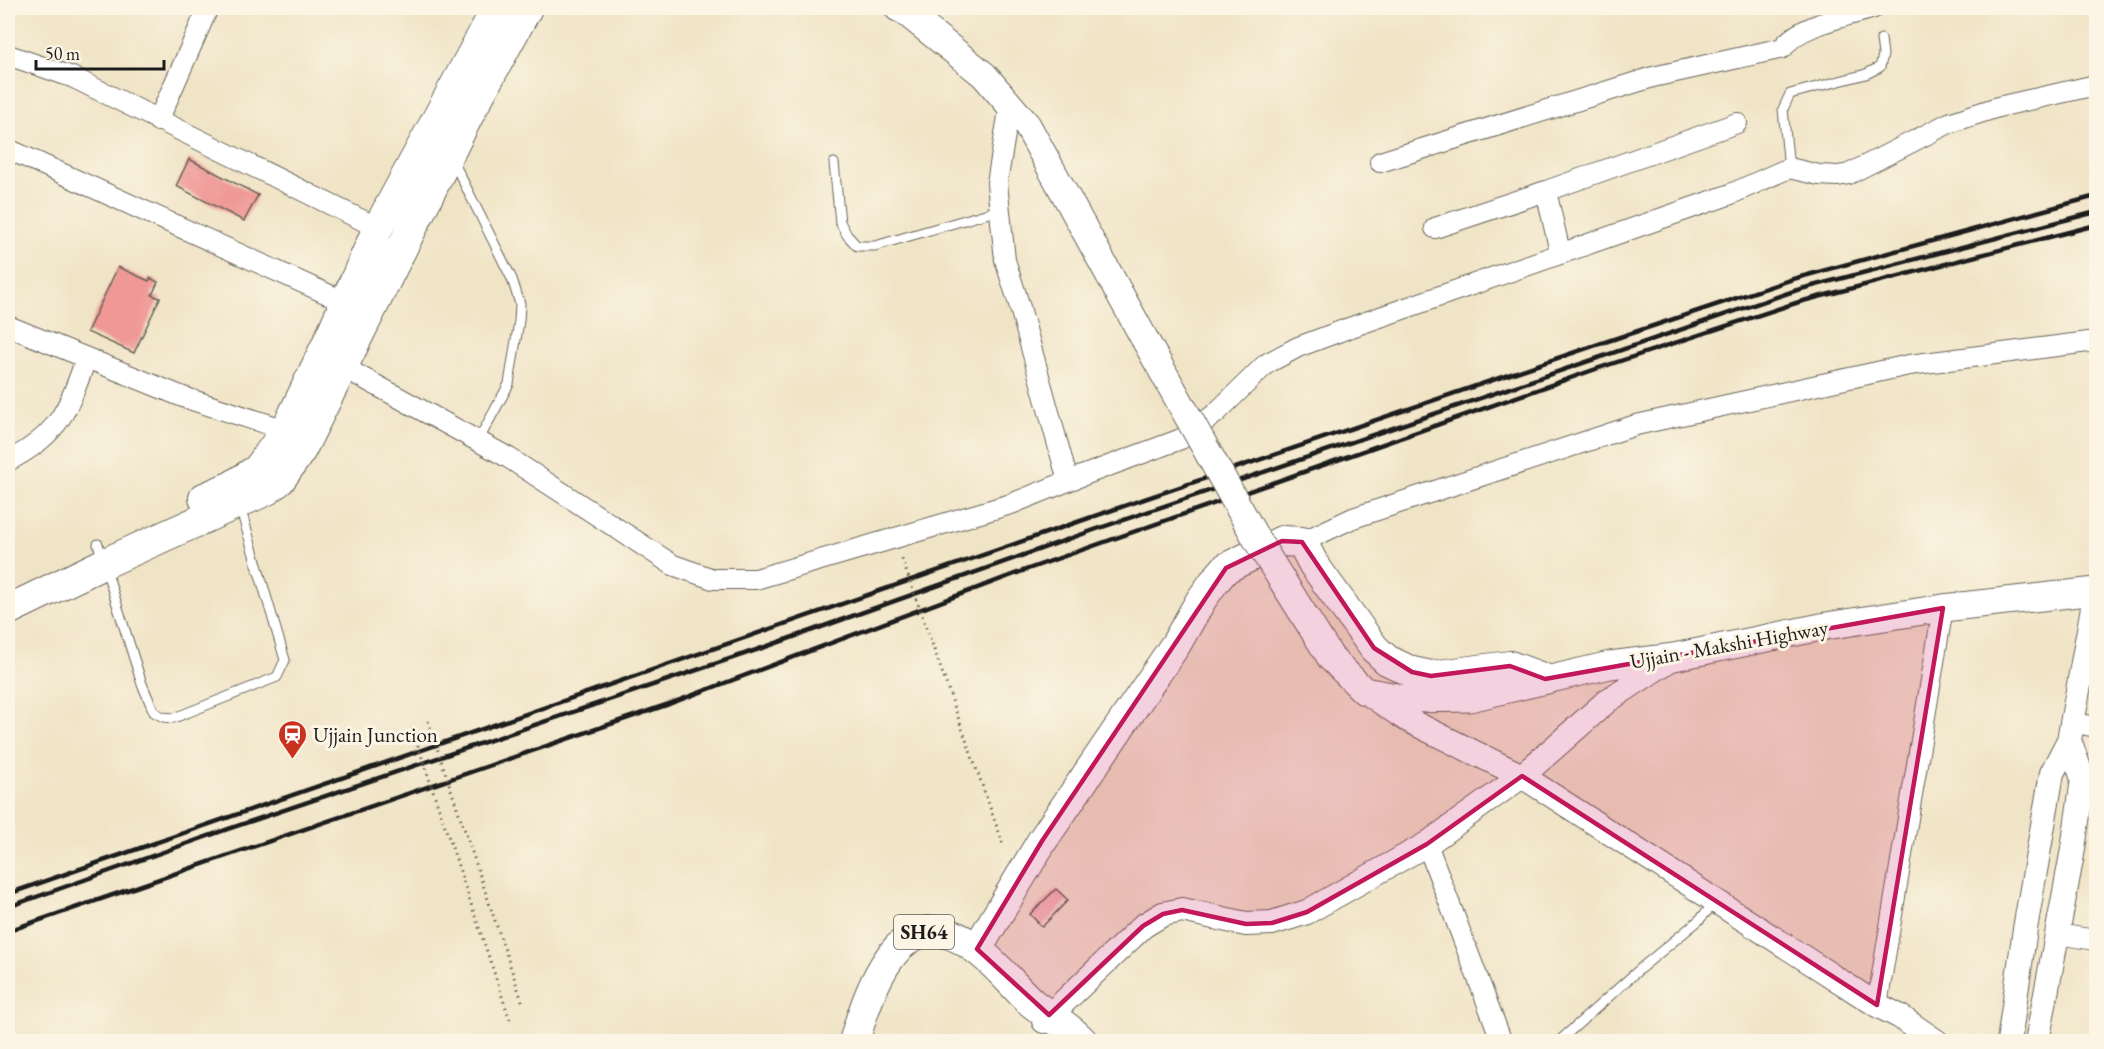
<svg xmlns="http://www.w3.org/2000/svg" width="2104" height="1049" font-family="'EB Garamond',serif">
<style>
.building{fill:#ef9896}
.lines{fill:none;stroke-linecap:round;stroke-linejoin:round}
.service-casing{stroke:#666258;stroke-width:11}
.minor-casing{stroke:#666258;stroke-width:22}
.tertiary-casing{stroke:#666258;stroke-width:26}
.secondary-casing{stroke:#666258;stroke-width:29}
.primary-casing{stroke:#666258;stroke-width:32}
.service{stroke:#fff;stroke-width:9}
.minor{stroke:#fff;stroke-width:20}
.tertiary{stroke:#fff;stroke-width:24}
.secondary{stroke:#fff;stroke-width:27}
.primary{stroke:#fff;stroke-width:30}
.rail{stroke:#1c1c1c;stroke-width:4.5}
.secondary-bridge-casing{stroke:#666258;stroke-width:29;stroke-linecap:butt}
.path-bridge{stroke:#666258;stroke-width:3;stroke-dasharray:1.5 4.5;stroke-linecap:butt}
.secondary-bridge{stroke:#fff;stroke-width:27}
.marked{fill:#c2185b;fill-opacity:0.2;stroke:#c2185b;stroke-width:4.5;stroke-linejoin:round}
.labels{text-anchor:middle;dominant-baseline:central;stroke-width:6;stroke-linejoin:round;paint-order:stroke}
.shield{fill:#fcf5e5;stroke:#5f5d58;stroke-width:1.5}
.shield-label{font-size:20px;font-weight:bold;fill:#1c1c1c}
.street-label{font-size:21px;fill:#1c1c1c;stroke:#fcf5e5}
.poi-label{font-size:21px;fill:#1c1c1c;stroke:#fcf5e5;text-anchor:start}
</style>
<rect width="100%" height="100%" fill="#fcf5e5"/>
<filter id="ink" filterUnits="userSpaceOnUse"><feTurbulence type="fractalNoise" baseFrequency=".0167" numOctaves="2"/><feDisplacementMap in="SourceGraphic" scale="12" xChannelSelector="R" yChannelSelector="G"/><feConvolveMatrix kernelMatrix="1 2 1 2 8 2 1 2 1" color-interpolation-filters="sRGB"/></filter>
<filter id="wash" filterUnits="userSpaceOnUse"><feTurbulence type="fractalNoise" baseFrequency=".008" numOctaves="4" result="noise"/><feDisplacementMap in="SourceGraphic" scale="24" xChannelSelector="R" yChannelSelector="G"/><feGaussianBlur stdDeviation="1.35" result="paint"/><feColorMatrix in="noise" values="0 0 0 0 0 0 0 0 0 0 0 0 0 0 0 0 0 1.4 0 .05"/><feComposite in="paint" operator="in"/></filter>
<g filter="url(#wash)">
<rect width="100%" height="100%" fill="#f0e4c6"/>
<g id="blocks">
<!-- building -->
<path class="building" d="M189 159 258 195 244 221 176 186Z
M118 267 149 281 150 278 158 282 152 295 160 298 134 353 87 332Z
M1056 889 1068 900 1042 927 1030 914Z"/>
</g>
</g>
<g filter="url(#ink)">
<use href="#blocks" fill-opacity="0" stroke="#666258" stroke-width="1.5"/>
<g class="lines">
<defs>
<path id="service" d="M453 161 512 279 520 304 519 321 509 384 478 441
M834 163 840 222 847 235 857 246H875L999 210
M1789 168 1783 109 1790 94 1866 74 1880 67 1883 55 1881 39
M98 544 142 684 154 712 163 717 174 718 277 677 285 660 240 507
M1558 1042 1641 968 1698 921 1716 902"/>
<path id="minor" d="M8 55 72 77 378 228
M1010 104 997 183 1005 260 1019 304 1068 481
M158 121 208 8
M8 149 356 307
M1380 162 1653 77 1783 48C1797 25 1849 16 1874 8
M1435 228 1546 191
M1560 252 1546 191 1737 123
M8 326 183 397 286 430
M343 367 509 458 673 565 713 579H756L1011 504 1068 481 1181 439 1215 414 1266 364 1298 347 1346 329 1731 194 1789 168 1819 175 1838 176 1849 174 1949 123 1998 107 2096 85
M8 461C59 435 68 410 86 359
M1302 542 1353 518 1636 425 1909 365 2096 341
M2071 722 2096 727
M1427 844 1502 1042
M2057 934 2096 940
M1877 1005 1943 608"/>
<path id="tertiary" d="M1366 692 1406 719 1522 776 1877 1005 1899 1016 1937 1042
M1044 1021 1143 926 1163 914 1182 910 1246 924 1272 923 1307 912 1427 844 1522 776 1607 701 1674 657
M2009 1042 2025 929 2052 773 2069 740 2096 591
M2037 1042 2073 849 2083 779 2069 740"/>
<path id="secondary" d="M898 8 903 10 984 75 1027 125 1144 338
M1331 658 1364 691 1408 699 1470 698 1610 665 1674 657 1826 626 1943 608 2096 591"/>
<path id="primary" d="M204 498 232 486 258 469 286 430 327 344 378 228 497 8
M8 610 103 564 267 490 280 480 301 450 469 114 527 8
M977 949 1042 841 1176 644 1201 600 1214 582 1226 568 1282 541 1302 542 1314 565 1374 648 1387 660 1412 672 1431 676 1510 666 1545 679
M854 1042C870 985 903 892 976 949 997 964 1013 986 1032 1003 1049 1017 1068 1025 1083 1042"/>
</defs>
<!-- service casing -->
<use href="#service" class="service-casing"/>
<!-- minor casing -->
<use href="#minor" class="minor-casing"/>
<!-- tertiary casing -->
<use href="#tertiary" class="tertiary-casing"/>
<!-- secondary casing -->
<use href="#secondary" class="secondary-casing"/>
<!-- primary casing -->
<use href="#primary" class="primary-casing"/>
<!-- service -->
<use href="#service" class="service"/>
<!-- minor -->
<use href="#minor" class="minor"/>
<!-- tertiary -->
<use href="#tertiary" class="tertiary"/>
<!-- secondary -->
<use href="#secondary" class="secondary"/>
<!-- primary -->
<use href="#primary" class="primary"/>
<!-- rail -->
<path class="rail" d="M8 894 1089 518 1596 345 1793 279 2096 196
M8 907 228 829 768 646 1094 530 1797 290 2096 212
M8 931 669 704 1028 569 1596 369 1799 302 2096 225"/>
<defs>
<path id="secondary-bridge" d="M1144 338 1258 542 1331 658"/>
</defs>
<!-- secondary-bridge casing -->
<use href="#secondary-bridge" class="secondary-bridge-casing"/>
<!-- path-bridge -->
<path class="path-bridge" d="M902 559 1004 847
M428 721 523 1004
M412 728 510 1020"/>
<!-- secondary-bridge -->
<use href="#secondary-bridge" class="secondary-bridge"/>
</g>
</g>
<!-- marked area -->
<path class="marked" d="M1282 541 1302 542 1374 648 1412 672 1431 676 1510 666 1545 679 1943 608 1877 1005 1522 776 1427 844 1307 912 1272 923 1246 924 1182 910 1163 914 1143 926 1049 1015 977 949 1042 841 1226 568Z"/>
<!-- icons -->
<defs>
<symbol id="station-pin" viewBox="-11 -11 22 30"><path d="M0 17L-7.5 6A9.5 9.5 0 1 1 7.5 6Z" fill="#c8321e" stroke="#fcf5e5"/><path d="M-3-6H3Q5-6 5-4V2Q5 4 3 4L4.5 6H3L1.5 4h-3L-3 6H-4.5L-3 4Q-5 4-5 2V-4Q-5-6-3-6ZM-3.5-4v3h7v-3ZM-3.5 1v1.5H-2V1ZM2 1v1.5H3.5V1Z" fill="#fff"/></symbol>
</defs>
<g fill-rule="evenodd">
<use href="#station-pin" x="276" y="718" width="33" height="45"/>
</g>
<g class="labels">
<!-- shield labels -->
<rect class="shield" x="894" y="915" width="60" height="34" rx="4.5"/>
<g class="shield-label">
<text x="924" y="932">SH64</text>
</g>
<!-- street labels -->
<g class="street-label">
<text transform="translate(1729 644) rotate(-10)">Ujjain - Makshi Highway</text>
</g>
<!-- poi labels -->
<g class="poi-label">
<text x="313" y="734">Ujjain Junction</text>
</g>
</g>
<!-- margin -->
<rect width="2104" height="1049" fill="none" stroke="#fcf5e5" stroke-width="30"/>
<!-- scale -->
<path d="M36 60v9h128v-9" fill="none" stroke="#1c1c1c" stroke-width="3"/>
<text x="45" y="60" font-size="18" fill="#1c1c1c" stroke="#fcf5e5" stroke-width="4.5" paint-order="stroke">50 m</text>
</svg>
